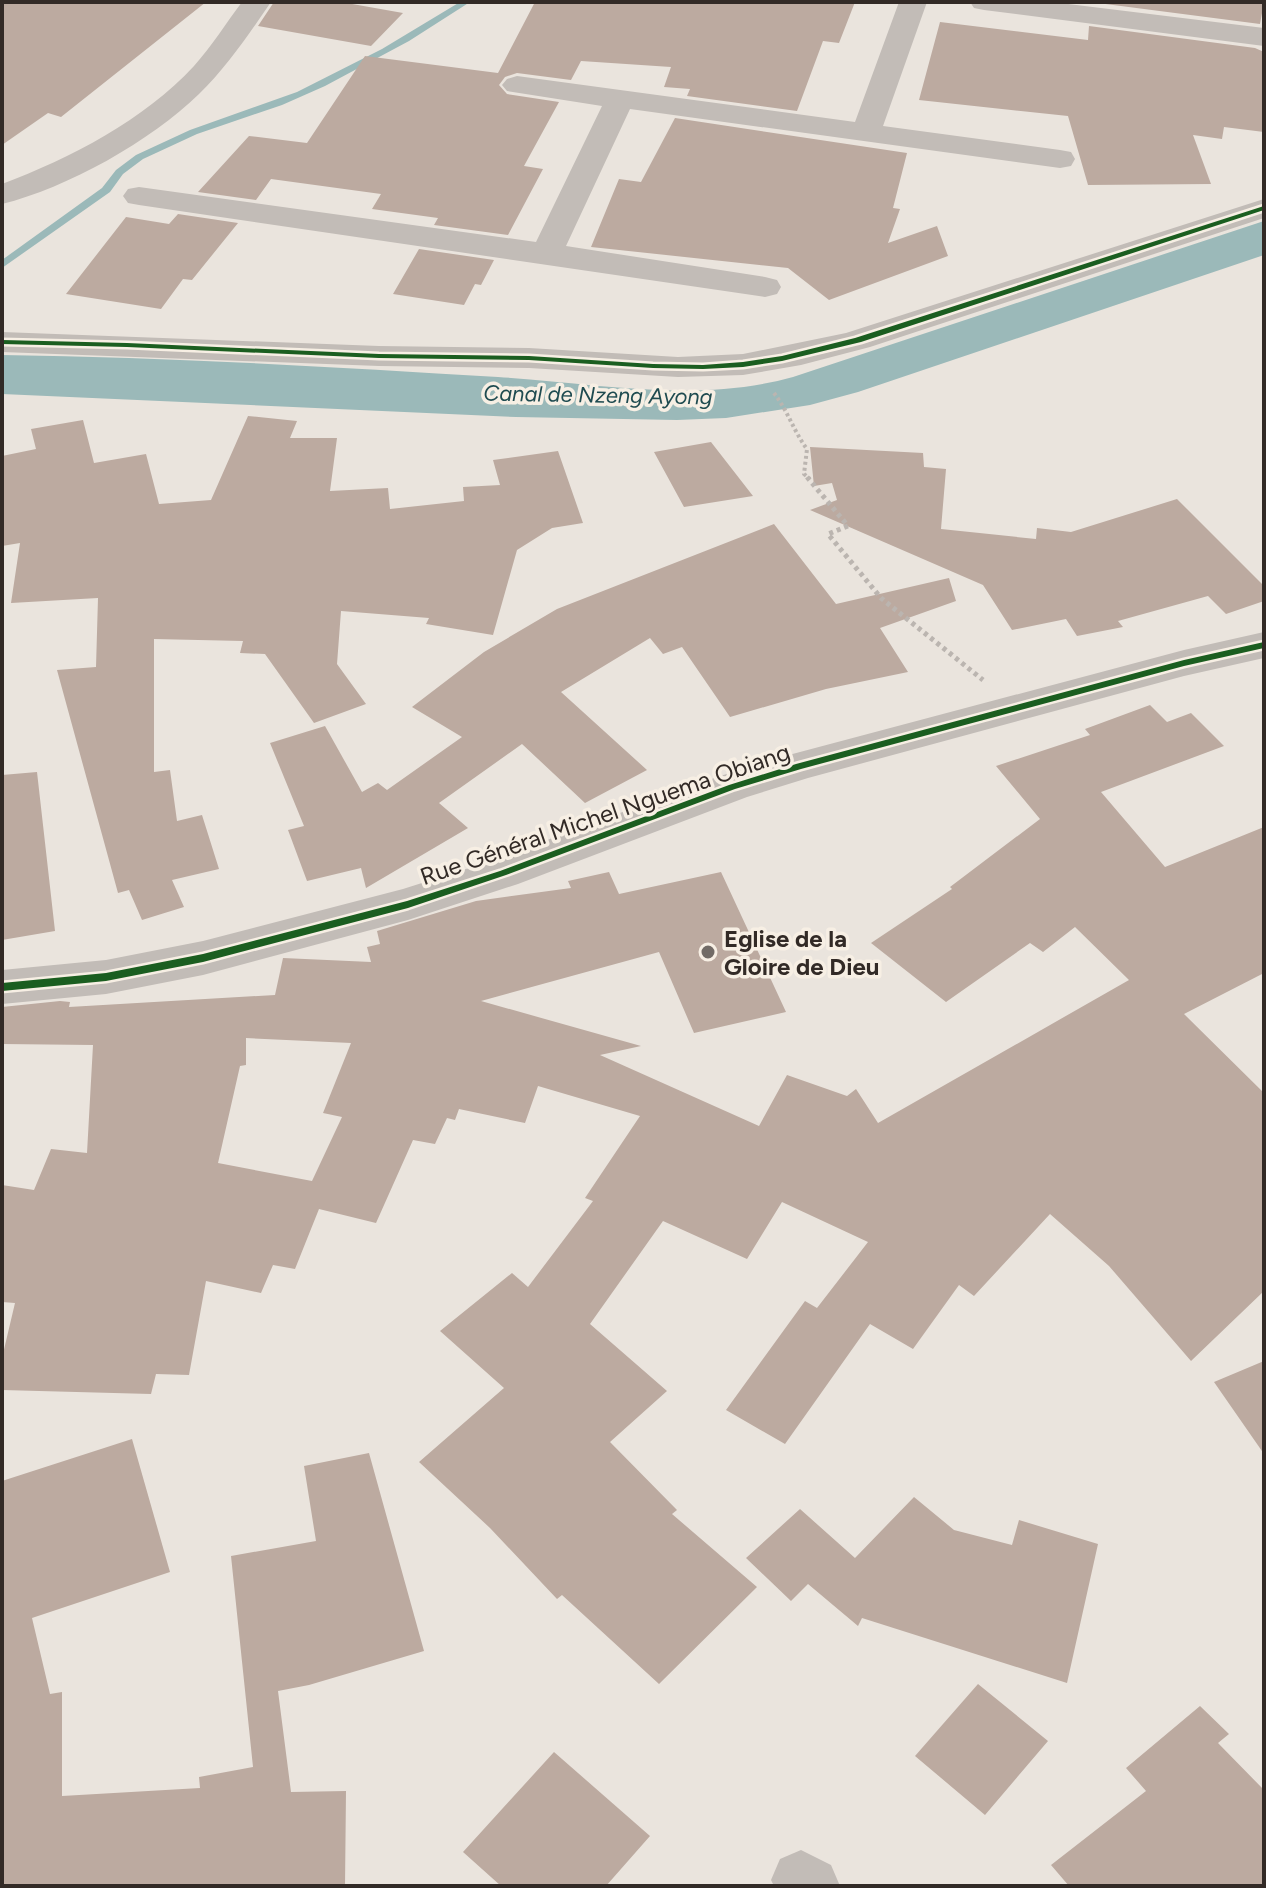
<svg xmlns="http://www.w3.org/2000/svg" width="1266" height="1888" font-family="Figtree,sans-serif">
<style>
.water{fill:#9bb9b9}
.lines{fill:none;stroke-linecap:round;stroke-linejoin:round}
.stream{fill:#9bb9b9;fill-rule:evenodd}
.building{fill:#bcaaa0;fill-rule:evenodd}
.path-far1{stroke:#bbb5b0;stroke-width:4;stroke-dasharray:3 3;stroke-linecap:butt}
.path{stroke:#bbb5b0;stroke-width:5;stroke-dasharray:4 4;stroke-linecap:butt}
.minor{fill:#c2bcb7;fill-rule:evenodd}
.cycleway-casing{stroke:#f7efe4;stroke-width:5}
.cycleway{fill:#1b5e20;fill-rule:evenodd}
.poi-dot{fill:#726b66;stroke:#f7efe4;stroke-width:3}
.labels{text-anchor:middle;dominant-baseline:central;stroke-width:7;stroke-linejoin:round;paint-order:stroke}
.far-water-label{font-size:22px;font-style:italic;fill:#1f4b50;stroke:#f7efe4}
.street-label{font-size:24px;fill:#322a26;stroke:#f7efe4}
.poi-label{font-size:24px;font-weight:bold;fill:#322a26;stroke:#f7efe4;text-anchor:start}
</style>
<rect width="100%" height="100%" fill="#eae4dd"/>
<!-- water -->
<path class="water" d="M1264 221V255L858 392 810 405 726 418 677 420 516 417 2 394V355C167 357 333 367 498 377 596 383 696 404 793 377Z"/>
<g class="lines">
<!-- stream -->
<path class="stream" d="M460 2H470L409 41 325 86 282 105 197 134 143 159 123 174 110 192 2 268V260L102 188 116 170 136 155 190 130 297 92 382 49Z"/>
</g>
<!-- building -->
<path class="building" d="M2 2H206L61 117 48 113 2 145Z
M274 2H341L403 13 371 46 258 26Z
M535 2H855L839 43 823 41 797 111 687 96 690 89 664 87 671 67 581 61 571 80 517 73 505 77 499 85 507 94 559 102 524 166 543 169 508 235 434 225 438 218 372 209 381 194 271 179 256 200 198 192 249 136 307 143 365 56 498 73Z
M1090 2H1264L1260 24Z
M940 22 1088 40 1089 26 1255 48 1264 52V132L1224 127 1222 139 1193 135 1211 184 1088 185 1068 116 919 100Z
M675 118 907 153 893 208 900 209 888 243 937 226 948 256 829 300 788 268 591 247 619 179 641 182Z
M178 214 238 223 192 280 183 279 161 309 66 294 126 217 169 224Z
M419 249 494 260 481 285 475 284 464 305 393 294Z
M248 416 297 421 290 438H337L330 491 388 488 390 509 464 501 463 487 500 485 493 460 558 451 583 523 552 528 517 550 493 635 426 624 429 618 341 611 337 664 366 704 314 723 265 654 240 653 243 641 154 639V772L170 770 177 821 202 815 219 869 172 880 184 907 142 920 129 890 118 893 57 670 96 667 98 598 11 603 20 543 2 546V456L36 449 31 429 83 420 94 463 146 454 159 504 211 500Z
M711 442 753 496 684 507 654 452Z
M810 447 923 453 924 467 946 469 941 529 1036 539 1037 528 1071 532 1177 499 1264 586V601L1226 614 1208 596 1118 621 1123 627 1077 636 1066 619 1012 630 983 585 810 510 837 500 832 483 814 486Z
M774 524 836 604 949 578 956 601 880 628 908 672 826 689 730 717 682 647 663 654 650 638 561 692 647 770 585 803 522 744 439 803 468 828 366 888 361 868 307 881 288 830 304 826 270 743 325 726 362 792 378 783 387 790 462 737 412 707 484 652 557 609Z
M1150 705 1167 722 1191 713 1224 746 1101 792 1165 867 1264 827V973L1184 1014 1264 1093V1291L1191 1361 1109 1266 1050 1214 974 1296 959 1285 913 1349 870 1324 785 1444 726 1410 805 1301 817 1308 868 1242 782 1202 747 1259 663 1221 590 1324 667 1391 610 1442 677 1510 672 1514 757 1587 659 1684 562 1595 557 1599 490 1528 419 1462 504 1388 440 1331 512 1273 528 1287 593 1201 585 1198 640 1116 538 1086 525 1123 459 1109 455 1120 447 1118 435 1144 413 1140 376 1223 319 1209 295 1269 273 1265 261 1293 206 1281 189 1375 156 1374 151 1394 2 1390V1358L15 1303 2 1302V1185L34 1190 51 1149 87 1153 93 1045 2 1044V1007L60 1001 70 1002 69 1007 275 995 283 958 371 962 367 947 380 944 377 931 476 901 571 888 568 881 609 872 619 894 721 872 786 1012 694 1033 659 952 481 1001 641 1046 600 1055 759 1126 787 1075 847 1096 856 1089 878 1123 1129 980 1075 927 1043 952 1030 943 946 1002 871 943 952 889 950 887 1040 819 996 766 1090 735 1085 729ZM246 1038 351 1043 323 1113 342 1117 312 1181 218 1163 240 1066 246 1065Z
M37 772 55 931 2 940V775Z
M1264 1361V1454L1214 1382Z
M132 1439 170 1572 32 1618 50 1694 62 1692V1796L200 1788 199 1777 253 1767 231 1556 316 1541 304 1466 369 1453 424 1651 309 1685 278 1691 291 1792 346 1791 345 1886H2V1481Z
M914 1497 954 1530 1012 1545 1019 1520 1098 1544 1067 1683 862 1618 858 1626 808 1584 791 1601 746 1558 800 1509 855 1558Z
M978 1684 1048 1741 985 1815 915 1756Z
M1200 1706 1229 1734 1218 1743 1264 1790V1886H1069L1051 1865 1146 1791 1126 1768Z
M554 1752 650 1836 606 1886H501L463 1852Z"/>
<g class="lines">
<!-- path-far1 -->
<path class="path-far1" d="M774 393C789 413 793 430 807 449L804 474 810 479"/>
<!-- path -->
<path class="path" d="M807 477 848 526 828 534 881 598 983 680"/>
<!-- minor -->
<path class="minor" d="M242 2H271C249 34 227 67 199 94 151 141 67 188 2 204V184C71 158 144 120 194 66 212 46 226 23 242 2Z
M899 2H927L883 126 1060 150 1071 152 1075 159 1071 166 1060 168 630 109 566 246 765 277 777 280 781 287 777 294 765 297 139 205 128 203 123 196 128 189 139 187 536 242 602 106 507 91 502 85 507 79 517 76 855 122Z
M970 2H1052L1264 28V46L984 10 974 8Z
M1264 199V218L870 347 801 365 743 375 678 377 529 368 379 366 2 352V332L379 346 529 348 678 357 743 354 846 333Z
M1264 632V658L1184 676 808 778 747 797 518 884 408 920 203 975 106 994 2 1004V970L106 960 203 941 403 889 488 862 717 777 785 756 1184 650Z
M801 1850 831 1865 840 1886H774L771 1880 780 1859Z"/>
<defs>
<path id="cycleway" d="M1264 206V210L861 342 782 361 743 367 703 369 653 368 529 360 379 358 127 347 2 344V340L127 343 379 354 529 356 653 364 703 365 743 362 782 356 855 338Z
M1264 642V648L1184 666 801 769 735 789 506 875 408 908 203 962 106 981 2 991V983L106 973 203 954 407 901 500 871 729 785 796 764 1184 660Z"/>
</defs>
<!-- cycleway casing -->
<use href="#cycleway" class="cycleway-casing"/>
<!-- cycleway -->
<use href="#cycleway" class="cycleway"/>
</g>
<!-- markers -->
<circle class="poi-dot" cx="708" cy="952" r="8"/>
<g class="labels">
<!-- far-water labels -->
<g class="far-water-label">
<text transform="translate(598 395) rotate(1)">Canal de Nzeng Ayong</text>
</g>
<!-- street labels -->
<g class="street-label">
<text transform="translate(605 814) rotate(-19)">Rue Général Michel Nguema Obiang</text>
</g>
<!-- poi labels -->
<g class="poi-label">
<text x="724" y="938">Eglise de la<tspan x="724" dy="28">Gloire de Dieu</tspan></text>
</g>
</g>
<!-- border -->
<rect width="1266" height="1888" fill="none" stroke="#322a26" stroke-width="8"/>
</svg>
